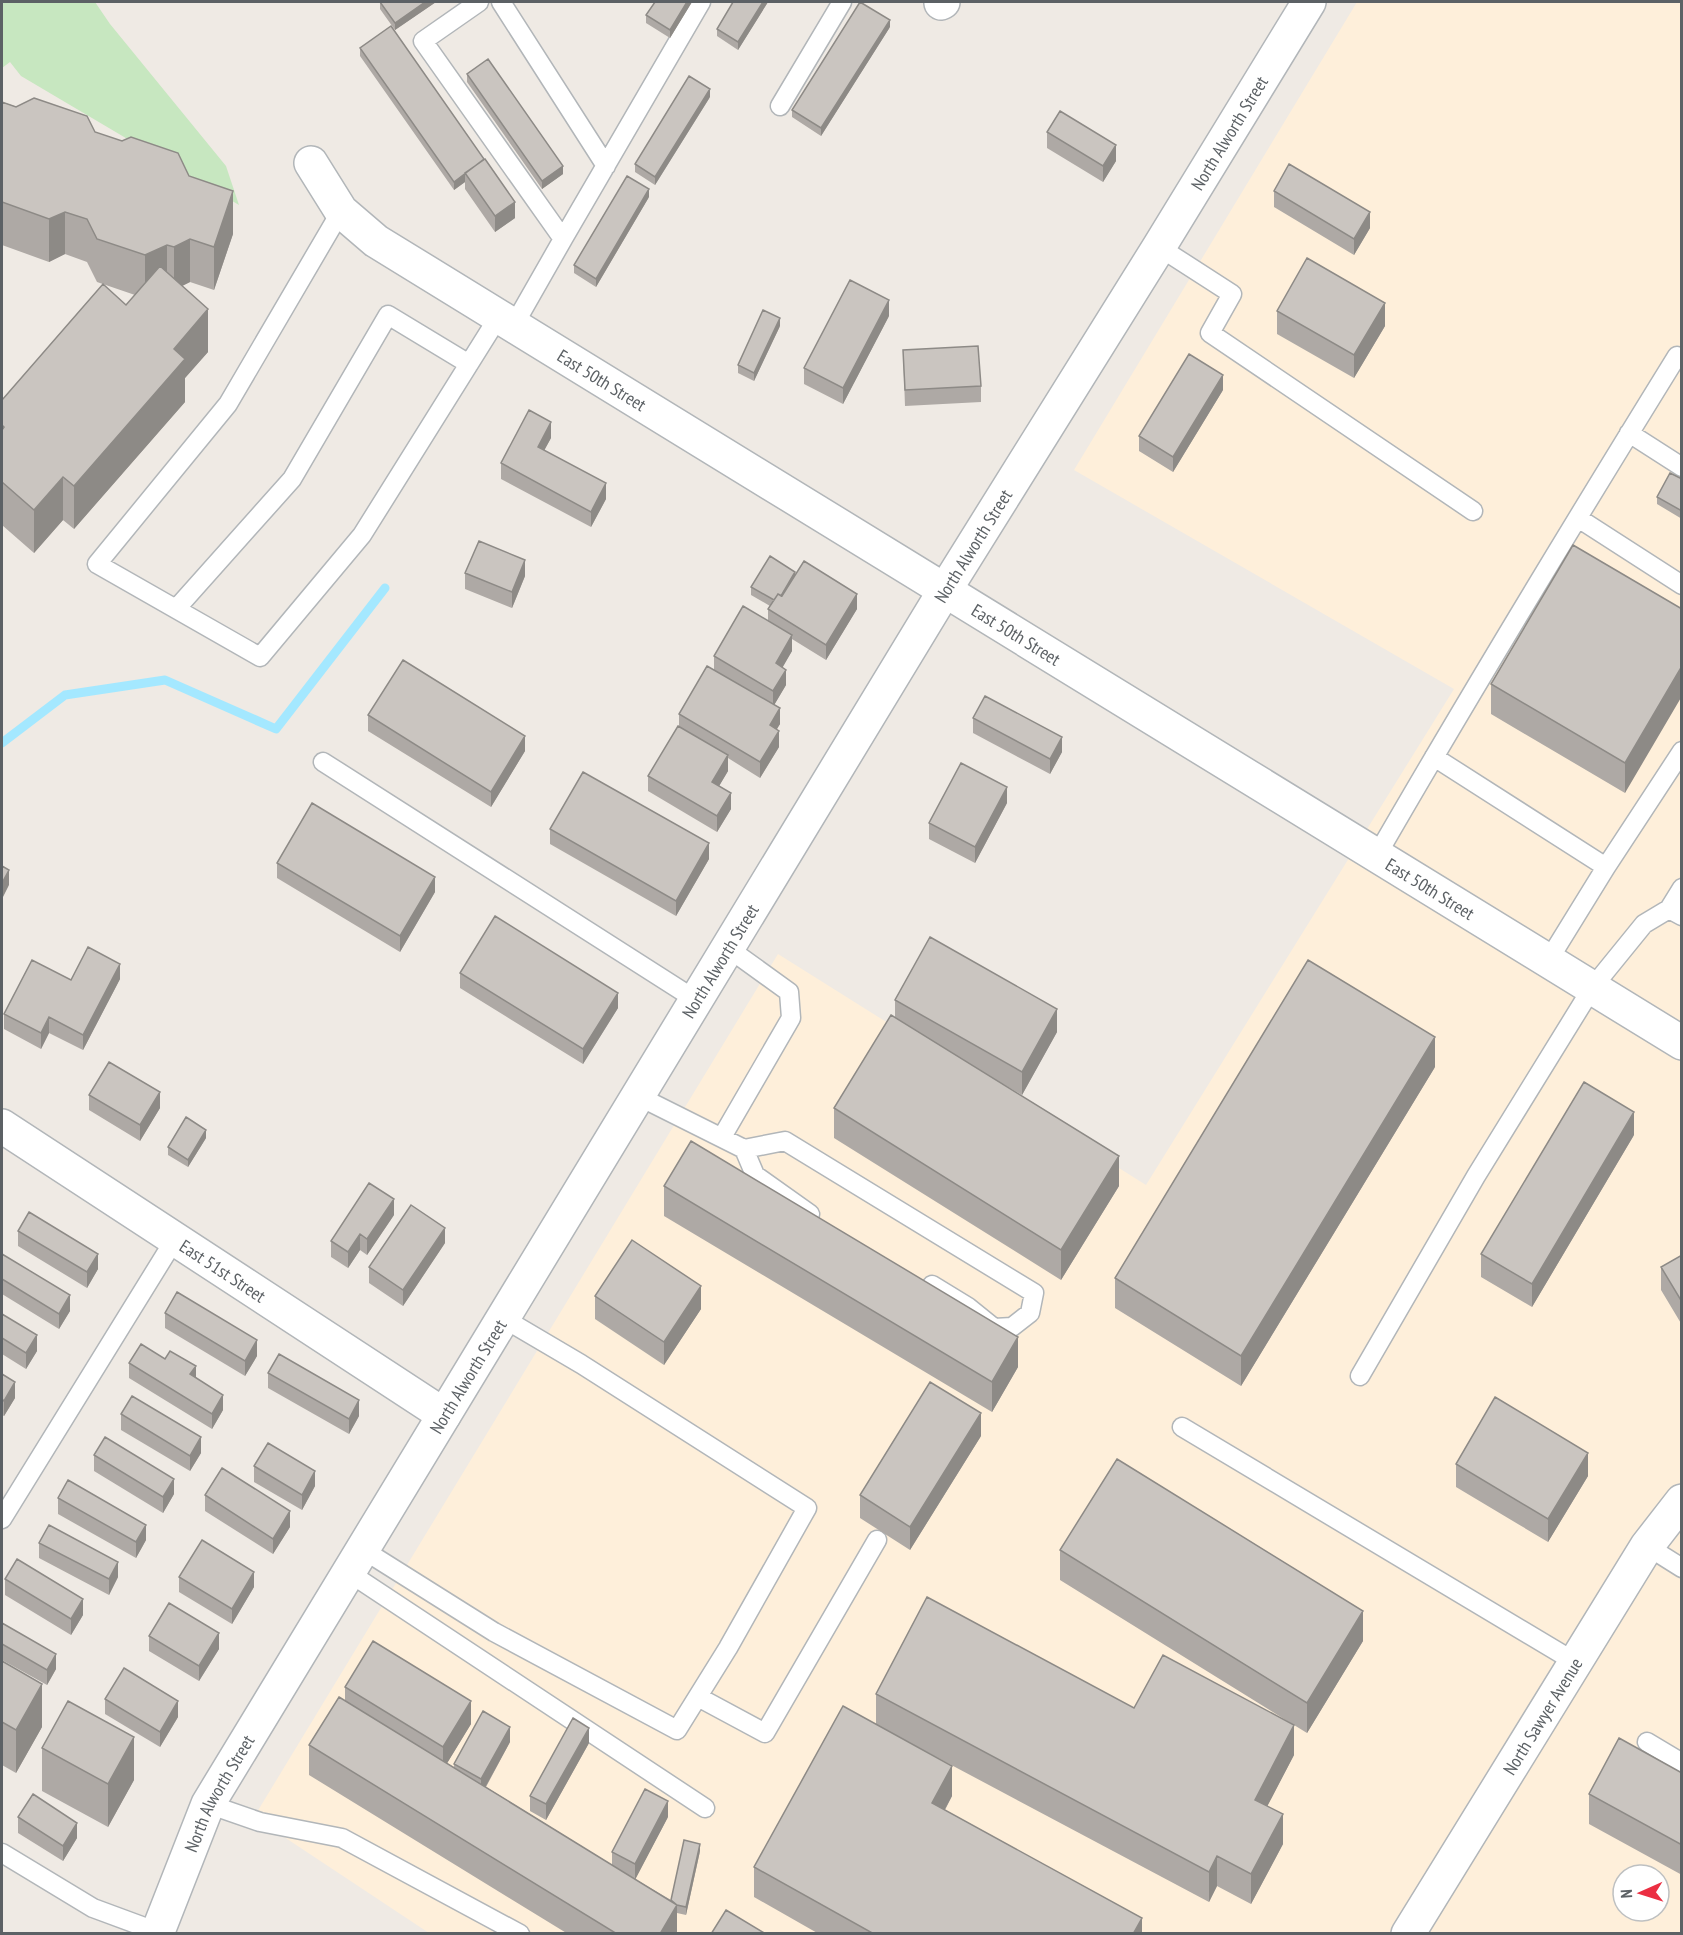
<svg xmlns="http://www.w3.org/2000/svg" width="1683" height="1935" font-family="'PT Sans Narrow',sans-serif">
<style>
.commercial{fill:#feefda;fill-rule:evenodd}
.green{fill:#c7e7c0}
.lines{fill:none;stroke-linecap:round;stroke-linejoin:round}
.stream{stroke:#a4e8ff;stroke-width:9}
.service-casing{stroke:#b2b6b9;stroke-width:21}
.minor-casing{stroke:#b2b6b9;stroke-width:36}
.tertiary-casing{stroke:#b2b6b9;stroke-width:36}
.service{stroke:#fff;stroke-width:18}
.minor{stroke:#fff;stroke-width:33}
.tertiary{stroke:#fff;stroke-width:33}
.wall{fill:#aea9a5}
.shaded-wall{fill:#8d8a86}
.building{fill:#cac5c0;stroke:#8d8a86;stroke-width:1.5}
.labels{text-anchor:middle;dominant-baseline:central;stroke-width:6;stroke-linejoin:round;paint-order:stroke}
.street-label{font-size:18px;fill:#5c6165;stroke:#fff}
</style>
<rect width="100%" height="100%" fill="#efeae4"/>
<!-- commercial -->
<path class="commercial" d="M1357 2H1681V1933H429L254 1817 778 954 1146 1185 1454 689 1074 470ZM1623 1875H1659V1911H1623Z"/>
<!-- green -->
<path class="green" d="M2 2H95L110 24 226 166 239 205 21 76 10 62 2 68Z"/>
<g class="lines">
<!-- stream -->
<path class="stream" d="M2 743 65 695 165 680 276 729 385 588"/>
<defs>
<path id="service" d="M479 2 423 41 563 239 514 325
M501 2 606 166
M780 106 842 2
M341 211 228 404 97 564 260 657 362 535 499 316
M563 239 701 2
M1159 247 1232 294 1210 333 1473 511
M1629 433 1682 467
M1578 518 1682 585
M176 609 292 479 388 315 469 364
M1434 757 1606 867
M323 762 696 1000
M1377 855C1474 687 1575 521 1677 356L1682 358
M1669 909 1682 888
M1548 961 1606 867 1682 751
M638 1096 744 1149 755 1175 810 1214
M722 1137 791 1018 789 992 728 948
M744 1149 785 1141 1034 1293 1030 1313 1012 1327 994 1328 968 1307 932 1285
M1360 1376 1476 1176 1592 988 1644 924 1669 909 1682 916
M1182 1427 1575 1662
M2 1519 175 1239
M1647 1546 1682 1568
M362 1549 494 1632 677 1730 728 1648 807 1508 581 1364 503 1318
M348 1572 705 1808
M698 1697 765 1733 877 1540
M1647 1742 1682 1763
M208 1804 260 1822 342 1838 520 1934
M2 1853 93 1908 158 1932"/>
<g id="minor">
<path d="M941 3 943 2"/>
<path id="s1" d="M311 163 341 211 376 241 1682 1043"/>
<path id="s2" d="M2 1126 444 1415"/>
<path id="s3" d="M1408 1934 1647 1546 1682 1501"/>
</g>
<g id="tertiary">
<path id="s4" d="M157 1934 208 1804 945 590 1159 247 1309 2"/>
</g>
</defs>
<!-- service casing -->
<use href="#service" class="service-casing"/>
<!-- minor casing -->
<use href="#minor" class="minor-casing"/>
<!-- tertiary casing -->
<use href="#tertiary" class="tertiary-casing"/>
<!-- service -->
<use href="#service" class="service"/>
<!-- minor -->
<use href="#minor" class="minor"/>
<!-- tertiary -->
<use href="#tertiary" class="tertiary"/>
</g>
<!-- wall -->
<path class="wall" d="M380 2H436L395 30 380 9Z
M655 2H692L670 38 646 23V15Z
M733 2H768L738 50 717 36V29Z
M890 27 821 136 792 117V110Z
M360 48 515 218 495 232 465 189V182L454 190 360 56Z
M467 74 563 174 542 189 467 82Z
M710 97 655 185 635 172V164Z
M2 102 95 132 189 176 233 234 214 290 190 282 182 286 208 352 185 378V402L74 529 63 520 34 553 2 525V400L126 305 135 295 97 282 87 262 65 254 49 262 2 245Z
M1047 132 1116 161 1103 182 1047 148Z
M1274 191 1370 228 1354 255 1274 207Z
M649 197 596 287 574 273V265Z
M1277 311 1385 326 1354 378 1277 334Z
M889 316 843 404 804 384V368Z
M780 326 754 381 738 373V365Z
M903 350 981 386V402L905 406Z
M1223 390 1173 472 1139 451V436Z
M551 438 544 450 606 499 591 527 501 479V463Z
M1682 479V519L1657 504V497Z
M465 573 525 576 512 608 465 589Z
M795 575 857 609 826 660 792 639V651L782 667 786 685 774 705 780 724 776 729 779 747 760 778 728 758V771L719 786 731 809 717 832 648 791V776L679 726V714L714 669V656L768 621V609L770 606 751 595V587Z
M1682 609 1625 793 1491 714V684Z
M368 715 525 751 491 807 368 731Z
M973 718 1062 752 1050 774 973 733Z
M1007 803 975 863 929 839V823Z
M550 829 709 859 676 916 550 844Z
M277 863 435 892 400 952 277 878Z
M460 973 618 1008 583 1064 460 988Z
M120 979 83 1050 49 1033 41 1049 4 1029V1014L71 980Z
M895 1000 1057 1032 1022 1095 1003 1084 1119 1186 1061 1280 834 1138V1108L895 1017Z
M1435 1067 1241 1386 1115 1308V1278Z
M89 1095 160 1108 140 1141 89 1110Z
M1634 1135 1532 1307 1481 1277V1254Z
M206 1138 188 1167 168 1155V1147Z
M664 1186 1018 1367 992 1412 664 1216Z
M394 1215 367 1255 360 1250 348 1268 331 1257V1241Z
M18 1231 98 1269 87 1288 18 1246Z
M445 1243 403 1306 369 1283V1267Z
M2 1254 70 1311 59 1329 2 1294Z
M1682 1255V1325L1661 1290V1267Z
M595 1296 701 1309 664 1365 595 1319Z
M165 1313 257 1356 245 1376 165 1328Z
M2 1314 37 1351 26 1369 2 1354Z
M129 1363 196 1377 223 1410 212 1429 129 1378Z
M268 1373 359 1416 349 1434 268 1388Z
M2 1374 15 1398 4 1416 2 1415Z
M121 1414 201 1453 190 1471 121 1430Z
M981 1436 910 1550 860 1518V1495Z
M94 1455 174 1494 163 1513 94 1471Z
M1456 1464 1588 1476 1548 1542 1456 1487Z
M254 1466 315 1486 302 1510 254 1482Z
M205 1495 290 1527 273 1554 205 1511Z
M58 1498 146 1540 136 1558 58 1514Z
M39 1543 118 1577 109 1595 39 1558Z
M1060 1550 1363 1641 1307 1733 1294 1725V1755L1267 1806 1283 1844 1251 1904 1217 1886 1209 1902 893 1734 952 1796 945 1810 1142 1934H819L754 1897V1867L876 1724V1694L1134 1708 1292 1724 1060 1580Z
M179 1577 254 1587 232 1624 179 1592Z
M5 1579 83 1615 71 1635 5 1595Z
M2 1623 56 1669 47 1685 2 1660Z
M149 1636 219 1649 199 1681 149 1651Z
M2 1661 42 1727 16 1773 2 1765Z
M345 1687 471 1724 447 1763 454 1767V1764L510 1742 486 1787 612 1865V1852L668 1817 635 1879 671 1900 700 1851 686 1915 677 1913V1934H568L309 1775V1745L345 1701Z
M105 1699 178 1717 160 1747 105 1714Z
M589 1743 546 1820 530 1811V1796Z
M42 1748 134 1780 108 1827 42 1791Z
M1682 1773V1875L1589 1824V1794Z
M18 1817 77 1838 63 1861 18 1833Z"/>
<!-- shaded-wall -->
<path class="shaded-wall" d="M425 2H436L395 30V23Z
M687 2H692L670 38V30Z
M763 2H768L738 50V42Z
M890 20V27L821 136V128Z
M710 89V97L655 185V177Z
M1116 145V161L1103 182V166Z
M563 166V174L542 189V181Z
M465 174V182L454 190V182Z
M649 189V197L596 287V279Z
M233 191V234L214 290V247Z
M515 202V218L495 232V216Z
M65 212V254L49 262V219Z
M1370 212V228L1354 255V239Z
M190 239V282L174 290V247Z
M167 245V287L145 298V255Z
M889 300V316L843 404V388Z
M1385 303V326L1354 378V355Z
M208 309V352L185 378V402L74 529V486L174 349Z
M780 318V326L754 381V373Z
M1223 375V390L1173 472V457Z
M551 422V438L538 462V447Z
M63 477V520L34 553V510Z
M606 483V499L591 527V512Z
M525 560V576L512 608V592Z
M795 572V579L777 610V602Z
M857 594V609L826 660V645Z
M792 635V651L776 679V663Z
M1682 666V696L1625 793V763Z
M786 670V685L773 707V691Z
M780 708V724L770 741V725Z
M779 731V747L760 778V762Z
M525 736V751L491 807V792Z
M1062 737V752L1050 774V759Z
M728 755V771L712 798V782Z
M1007 787V803L975 863V847Z
M731 793V809L717 832V816Z
M3 842V858L2 861V845Z
M709 843V859L676 916V901Z
M9 870V885L2 899V883Z
M435 877V892L400 952V936Z
M120 964V979L83 1050V1035Z
M618 993V1008L583 1064V1049Z
M1057 1009V1032L1022 1095V1072Z
M49 1017V1033L41 1049V1033Z
M1435 1037V1067L1241 1386V1356Z
M160 1092V1108L140 1141V1125Z
M1634 1112V1135L1532 1307V1284Z
M206 1130V1138L188 1167V1160Z
M1119 1156V1186L1061 1280V1250Z
M394 1199V1215L367 1255V1239Z
M445 1228V1243L403 1306V1290Z
M360 1234V1250L348 1268V1252Z
M98 1254V1269L87 1288V1272Z
M701 1286V1309L664 1365V1342Z
M70 1295V1311L59 1329V1314Z
M37 1335V1351L26 1369V1353Z
M1018 1337V1367L992 1412V1382Z
M257 1340V1356L245 1376V1361Z
M196 1366V1381L190 1374Z
M15 1382V1398L4 1416V1401Z
M223 1395V1410L212 1429V1414Z
M359 1400V1416L349 1434V1419Z
M981 1413V1436L910 1550V1527Z
M201 1437V1453L190 1471V1456Z
M1588 1453V1476L1548 1542V1519Z
M315 1471V1486L302 1510V1495Z
M174 1479V1494L163 1513V1497Z
M290 1511V1527L273 1554V1539Z
M146 1525V1540L136 1558V1542Z
M118 1562V1577L109 1595V1579Z
M254 1572V1587L232 1624V1609Z
M83 1599V1615L71 1635V1619Z
M1363 1611V1641L1307 1733V1703Z
M219 1633V1649L199 1681V1666Z
M56 1654V1669L47 1685V1670Z
M42 1684V1727L16 1773V1730Z
M178 1701V1717L160 1747V1732Z
M471 1701V1724L443 1770V1747Z
M1294 1725V1755L1255 1830V1800Z
M510 1727V1742L481 1795V1779Z
M589 1728V1743L546 1820V1804Z
M134 1737V1780L108 1827V1784Z
M952 1766V1796L932 1833V1803Z
M668 1801V1817L635 1880V1864Z
M1283 1814V1844L1251 1904V1874Z
M77 1823V1838L63 1861V1846Z
M700 1844V1851L686 1915V1907Z
M1217 1856V1886L1209 1902V1872Z
M677 1905V1934H660Z
M1142 1918V1934H1133Z"/>
<!-- building -->
<path class="building" d="M380 2H425L395 23Z
M655 2H687L670 30 646 15Z
M733 2H763L738 42 717 29Z
M860 2 890 20 821 128 792 110Z
M391 26 484 159 454 182 360 48Z
M488 59 563 166 542 181 467 74Z
M689 76 710 89 655 177 635 164Z
M34 98 87 116 95 132 122 141 131 137 178 153 189 176 233 191 214 247 190 239 174 247 167 245 145 255 97 239 87 219 65 212 49 219 2 202V102L16 107Z
M1060 111 1116 145 1103 166 1047 132Z
M485 159 515 202 495 216 465 173Z
M1289 164 1370 212 1354 239 1274 191Z
M627 176 649 189 596 279 574 265Z
M1307 258 1385 303 1354 355 1277 311Z
M160 266 208 309 174 349 185 359 74 486 63 477 34 510 2 482V430L4 427 2 425V400L103 284 126 305Z
M850 280 889 300 843 388 804 368Z
M763 310 780 318 754 373 738 365Z
M978 346 981 386 905 390 903 350Z
M1189 354 1223 375 1173 457 1139 436Z
M529 410 551 422 538 447 606 483 591 512 501 463Z
M1670 473 1682 479V511L1657 497Z
M479 541 525 560 512 592 465 573Z
M1573 545 1682 609V666L1625 763 1491 684Z
M770 556 795 572 781 596 778 594 774 600 751 587Z
M804 561 857 594 826 645 768 609 778 594 782 596Z
M743 606 792 635 776 663 786 670 773 691 714 656Z
M403 660 525 736 491 792 368 715Z
M707 666 780 708 770 725 779 731 760 762 679 714Z
M985 696 1062 737 1050 759 973 718Z
M678 726 728 755 712 782 731 793 717 816 648 776Z
M961 763 1007 787 975 847 929 823Z
M583 772 709 843 676 901 550 829Z
M312 803 435 877 400 936 277 863Z
M2 866 9 870 2 883Z
M495 916 618 993 583 1049 460 973Z
M930 937 1057 1009 1022 1072 895 1000Z
M88 947 120 964 83 1035 49 1017 41 1033 4 1014 32 960 71 980Z
M1308 960 1435 1037 1241 1356 1115 1278Z
M891 1015 1119 1156 1061 1250 834 1108Z
M109 1062 160 1092 140 1125 89 1095Z
M1584 1082 1634 1112 1532 1284 1481 1254Z
M186 1117 206 1130 188 1160 168 1147Z
M691 1141 1018 1337 992 1382 664 1186Z
M369 1183 394 1199 367 1239 360 1234 348 1252 331 1241Z
M411 1205 445 1228 403 1290 369 1267Z
M29 1212 98 1254 87 1272 18 1231Z
M632 1240 701 1286 664 1342 595 1296Z
M2 1254 70 1295 59 1314 2 1279Z
M1682 1255V1302L1661 1267Z
M177 1292 257 1340 245 1361 165 1313Z
M2 1314 37 1335 26 1353 2 1338Z
M141 1344 165 1359 170 1351 196 1366 190 1374 223 1395 212 1414 129 1363Z
M279 1354 359 1400 349 1419 268 1373Z
M2 1374 15 1382 4 1401 2 1399Z
M930 1382 981 1413 910 1527 860 1495Z
M132 1396 201 1437 190 1456 121 1414Z
M1495 1397 1588 1453 1548 1519 1456 1464Z
M105 1437 174 1479 163 1497 94 1455Z
M268 1443 315 1471 302 1495 254 1466Z
M1117 1459 1363 1611 1307 1703 1060 1550Z
M222 1468 290 1511 273 1539 205 1495Z
M68 1480 146 1525 136 1542 58 1498Z
M49 1525 118 1562 109 1579 39 1543Z
M202 1540 254 1572 232 1609 179 1577Z
M17 1559 83 1599 71 1619 5 1579Z
M927 1597 1134 1708 1163 1655 1294 1725 1255 1800 1283 1814 1251 1874 1217 1856 1209 1872 876 1694Z
M169 1603 219 1633 199 1666 149 1636Z
M2 1623 56 1654 47 1670 2 1644Z
M373 1641 471 1701 443 1747 345 1687Z
M2 1661 42 1684 16 1730 2 1722Z
M124 1668 178 1701 160 1732 105 1699Z
M339 1697 677 1905 660 1934H617L309 1745Z
M68 1701 134 1737 108 1784 42 1748Z
M843 1706 952 1766 932 1803 1142 1918 1133 1934H874L754 1867Z
M483 1711 510 1727 481 1779 454 1764Z
M573 1718 589 1728 546 1804 530 1796Z
M1619 1738 1682 1773V1845L1589 1794Z
M645 1789 668 1801 635 1864 612 1852Z
M33 1794 77 1823 63 1846 18 1817Z
M684 1840 700 1844 686 1907 677 1905 671 1900Z
M726 1910 766 1934H711Z"/>
<g class="labels">
<!-- street labels -->
<g class="street-label">
<text stroke="none"><textPath href="#s4" startOffset="2098">North Alworth Street</textPath></text>
<text stroke="none"><textPath href="#s1" startOffset="368">East 50th Street</textPath></text>
<text stroke="none"><textPath href="#s4" startOffset="1612">North Alworth Street</textPath></text>
<text stroke="none"><textPath href="#s1" startOffset="854">East 50th Street</textPath></text>
<text stroke="none"><textPath href="#s1" startOffset="1340">East 50th Street</textPath></text>
<text stroke="none"><textPath href="#s4" startOffset="1126">North Alworth Street</textPath></text>
<text stroke="none"><textPath href="#s2" startOffset="264">East 51st Street</textPath></text>
<text stroke="none"><textPath href="#s4" startOffset="640">North Alworth Street</textPath></text>
<text stroke="none"><textPath href="#s3" startOffset="256">North Sawyer Avenue</textPath></text>
<text stroke="none"><textPath href="#s4" startOffset="154">North Alworth Street</textPath></text>
</g>
</g>
<!-- border -->
<rect width="1683" height="1935" fill="none" stroke="#5c6165" stroke-width="6"/>
<!-- north arrow -->
<g transform="translate(1641 1893) rotate(267)"><circle r="28" fill="#ffffff" stroke="#bec0c1" stroke-width="1.5"/>
<path d="M0-4.5L10 22L0 15L-10 22Z" fill="#eb2e42"/>
<text y="-9" font-size="16" font-weight="bold" text-anchor="middle" fill="#5c6165">N</text>
</g>
</svg>
